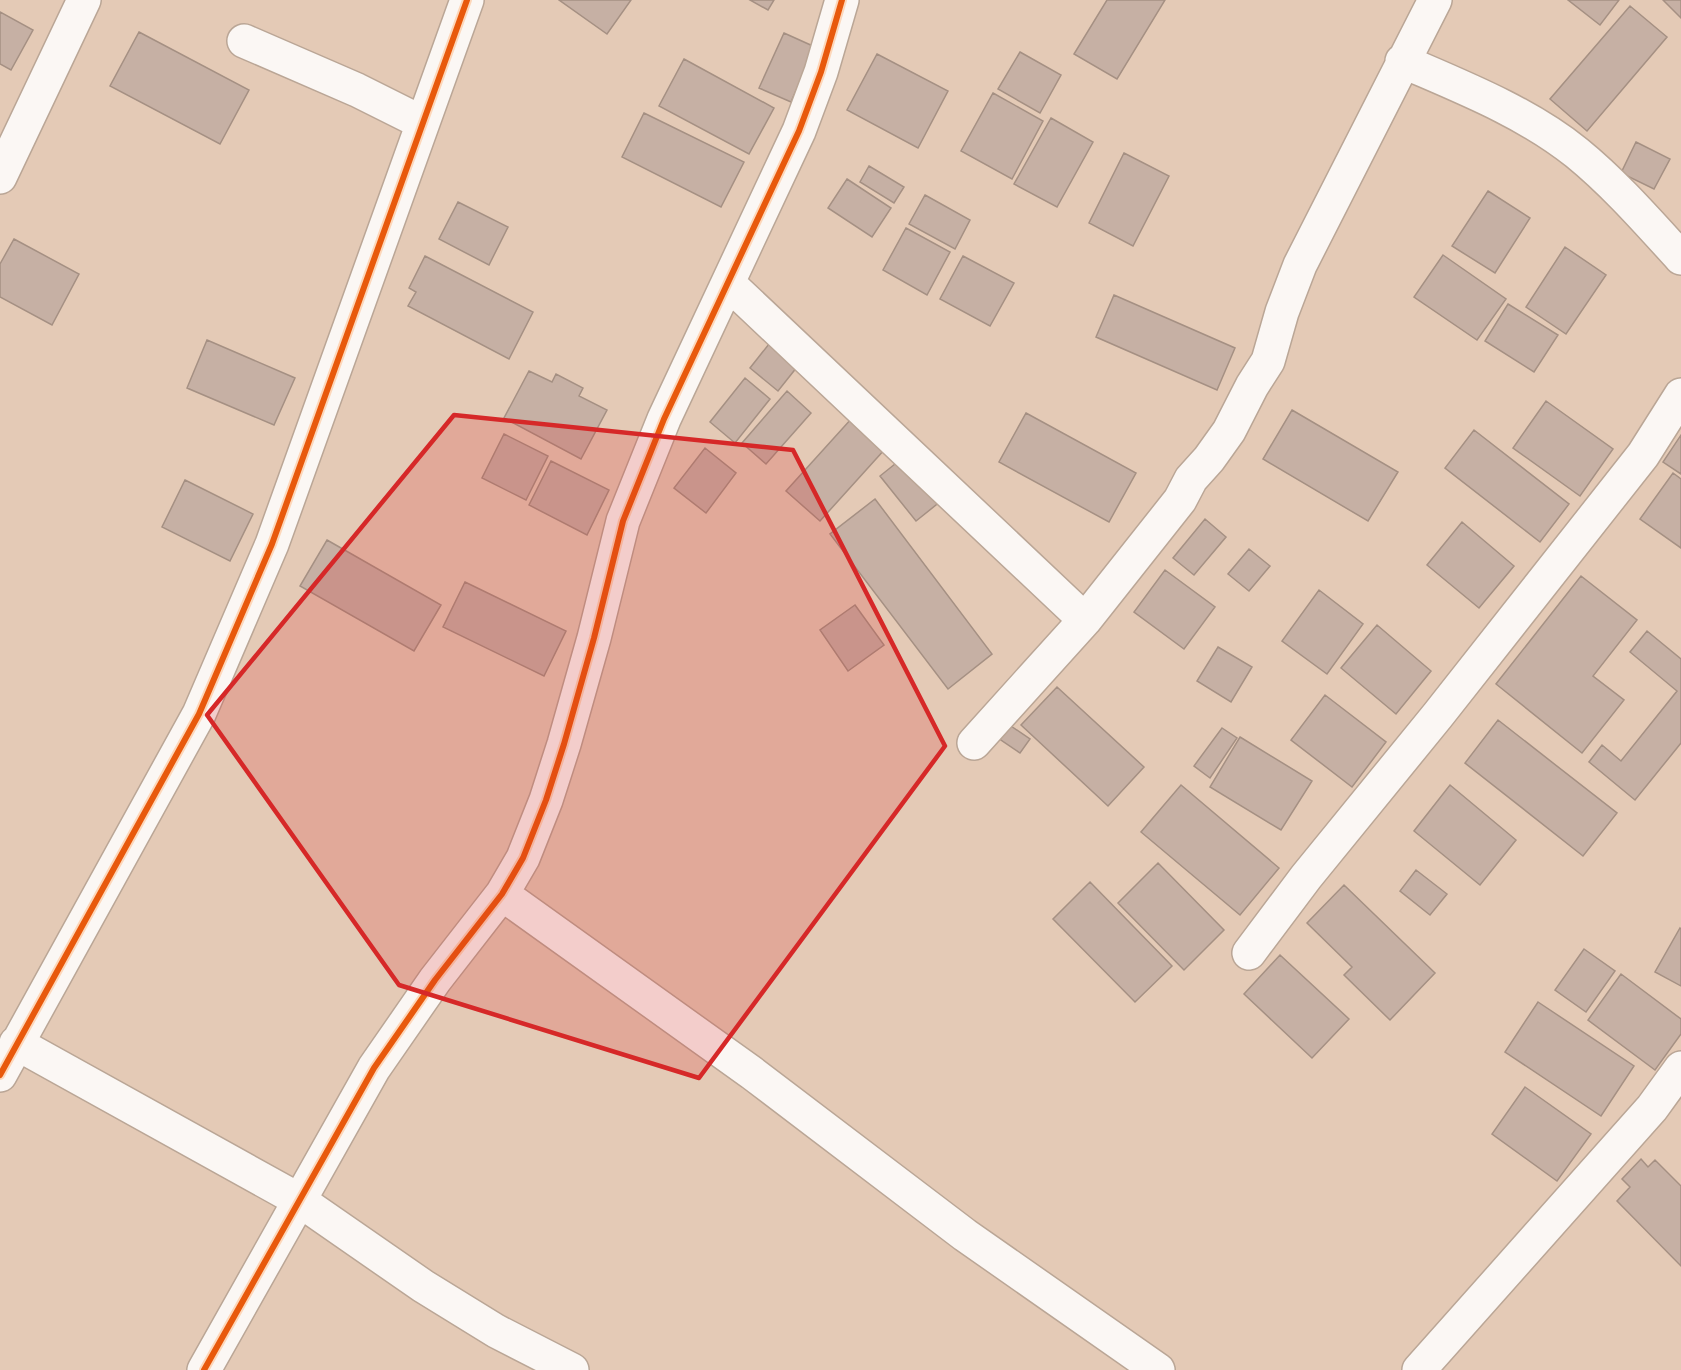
<svg xmlns="http://www.w3.org/2000/svg" width="1681" height="1370" font-family="'IBM Plex Serif',serif">
<style>
.building{fill:#c6b0a4;stroke:#a59083;stroke-width:1.5}
.lines{fill:none;stroke-linecap:round;stroke-linejoin:round}
.minor-casing{stroke:#baa696;stroke-width:36}
.minor{stroke:#fbf7f4;stroke-width:33}
.cycleway-casing{stroke:#fdd7ba;stroke-width:10}
.cycleway{stroke:#e8590c;stroke-width:6}
.marked{fill:#d62828;fill-opacity:0.2;stroke:#d62828;stroke-width:4.5;stroke-linejoin:round}
</style>
<rect width="100%" height="100%" fill="#e4cab6"/>
<!-- building -->
<path class="building" d="M559 0H631L607 34Z
M750 0H774L768 10Z
M1107 0H1165L1117 79 1074 54Z
M1568 0H1619L1600 25Z
M1663 0H1681V18Z
M1630 6 1667 37 1587 131 1550 99Z
M0 12 33 30 11 70 0 64Z
M139 32 249 90 220 144 110 86Z
M784 33 815 47 791 102 759 88Z
M1020 52 1061 75 1040 113 998 89Z
M877 54 948 91 918 148 847 110Z
M684 59 774 108 749 154 659 106Z
M993 93 1043 121 1012 179 961 151Z
M644 113 744 162 721 207 622 157Z
M1051 118 1093 142 1057 207 1014 184Z
M1636 142 1670 159 1654 189 1621 173Z
M1124 153 1169 176 1133 246 1089 223Z
M869 166 904 187 894 203 860 182Z
M847 179 891 208 872 237 828 208Z
M1488 191 1530 218 1495 273 1452 246Z
M925 195 970 220 955 249 909 224Z
M458 202 508 227 489 265 439 239Z
M906 228 950 252 927 295 883 270Z
M14 239 79 274 52 325 0 297V264Z
M1565 247 1606 275 1566 334 1526 307Z
M1443 255 1506 299 1477 340 1414 297Z
M425 256 533 312 509 359 408 306 416 292 409 288Z
M963 256 1014 283 990 326 940 299Z
M1114 295 1235 348 1217 390 1096 337Z
M1508 304 1558 335 1534 372 1485 341Z
M207 340 295 378 274 425 187 388Z
M769 344 797 367 778 391 750 368Z
M529 371 552 382 556 374 583 388 579 396 607 410 581 459 504 418Z
M745 378 770 399 735 443 710 422Z
M787 391 811 413 766 464 742 443Z
M1546 401 1613 449 1580 496 1513 448Z
M1292 410 1398 472 1368 521 1263 459Z
M1026 413 1136 473 1109 522 999 462Z
M852 418 885 449 820 521 786 491Z
M1474 430 1569 504 1540 542 1445 468Z
M504 434 548 456 526 500 482 478Z
M1681 435V474L1663 462Z
M705 448 736 473 706 513 674 488Z
M905 456 941 501 916 521 880 476Z
M551 461 609 490 587 535 529 505Z
M1673 473 1681 479V548L1640 519Z
M185 480 253 514 230 561 162 527Z
M875 499 992 654 948 689 830 534Z
M1205 519 1226 537 1194 575 1173 558Z
M1462 522 1514 566 1479 608 1427 565Z
M327 540 441 605 414 651 300 586Z
M1249 549 1270 566 1249 591 1228 574Z
M1165 570 1215 607 1184 649 1134 612Z
M1581 576 1637 620 1593 676 1624 700 1582 753 1496 684Z
M465 582 566 631 544 676 443 627Z
M1319 590 1363 624 1327 674 1282 641Z
M855 605 884 645 848 671 820 630Z
M1377 625 1431 671 1396 714 1341 668Z
M1647 631 1681 659V743L1635 800 1589 762 1602 745 1621 761 1677 691 1630 652Z
M1218 647 1252 667 1231 702 1197 681Z
M1057 687 1144 767 1108 806 1021 725Z
M1325 695 1386 742 1352 787 1291 740Z
M1498 720 1617 813 1583 856 1465 763Z
M1008 724 1030 739 1020 753 998 738Z
M1222 728 1237 738 1210 778 1194 766Z
M1240 737 1312 781 1281 830 1210 787Z
M1181 785 1279 868 1240 915 1141 832Z
M1450 785 1516 840 1480 885 1414 831Z
M1158 863 1224 930 1184 970 1118 903Z
M1416 870 1447 894 1430 915 1400 891Z
M1090 882 1172 966 1135 1002 1053 919Z
M1344 885 1435 973 1390 1020 1344 975 1352 967 1307 923Z
M1680 928 1681 929V986L1655 972Z
M1584 949 1615 971 1586 1012 1555 990Z
M1280 955 1349 1019 1312 1058 1244 994Z
M1621 974 1681 1019V1034L1655 1070 1588 1020Z
M1538 1002 1634 1066 1601 1116 1505 1052Z
M1525 1087 1591 1134 1557 1181 1492 1134Z
M1641 1159 1648 1167 1655 1160 1681 1186V1266L1617 1201 1630 1187 1622 1179Z"/>
<g class="lines">
<defs>
<path id="minor" d="M244 41 357 90 423 123
M1402 61C1462 87 1526 112 1577 153 1615 184 1648 222 1681 258
M0 177 84 0
M728 283 1085 620
M974 743 1085 620 1180 500 1191 479 1209 459 1229 431 1252 386 1268 361 1282 312 1300 265 1435 0
M502 894 752 1073 965 1235 1158 1370
M1249 953 1306 877 1438 715 1643 455 1681 395
M16 1043 299 1200 423 1286 496 1331 572 1370
M0 1075 199 714 272 544 467 0
M204 1370 374 1068 435 980 502 894 523 858 546 800 564 744 594 638 623 521 664 419 799 131 821 72 842 0
M1419 1370 1652 1108 1681 1068"/>
</defs>
<!-- minor casing -->
<use href="#minor" class="minor-casing"/>
<!-- minor -->
<use href="#minor" class="minor"/>
<defs>
<path id="cycleway" d="M0 1075 199 714 272 544 467 0
M204 1370 374 1068 435 980 502 894 523 858 546 800 564 744 594 638 623 521 664 419 799 131 821 72 842 0"/>
</defs>
<!-- cycleway casing -->
<use href="#cycleway" class="cycleway-casing"/>
<!-- cycleway -->
<use href="#cycleway" class="cycleway"/>
</g>
<!-- marked area -->
<path class="marked" d="M454 415 793 450 945 746 699 1078 399 985 207 715Z"/>
</svg>
